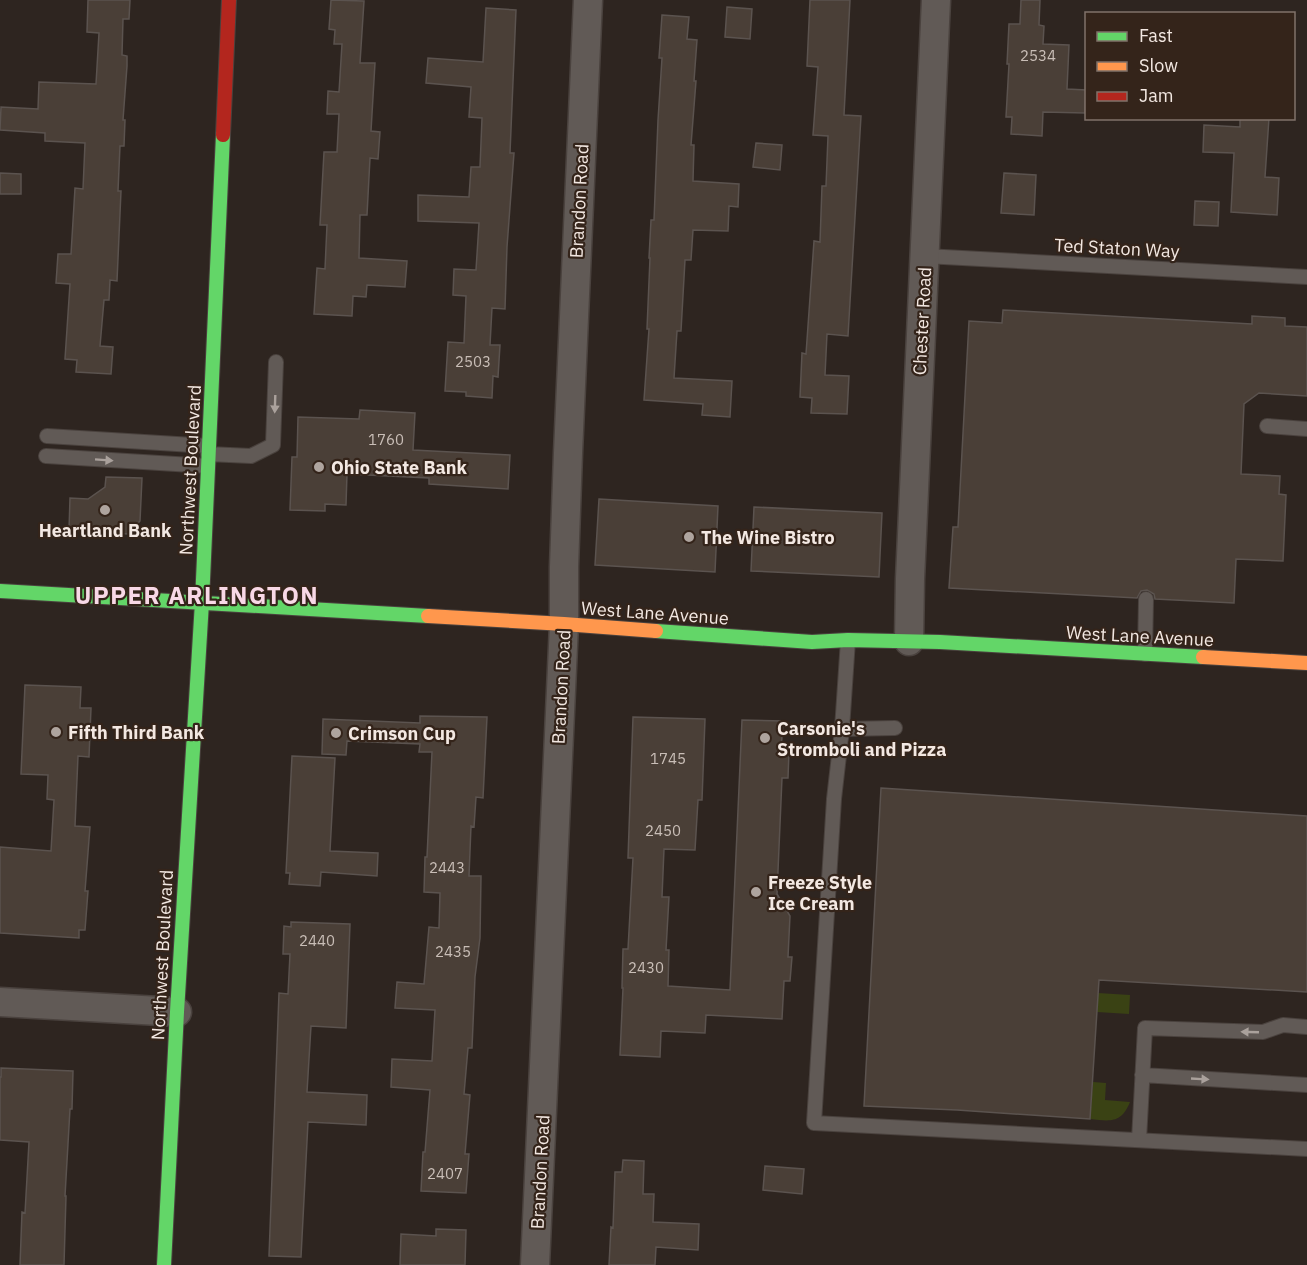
<svg xmlns="http://www.w3.org/2000/svg" width="1307" height="1265" font-family="'IBM Plex Sans',sans-serif">
<style>
.green{fill:#3a4214}
.building{fill:#4a3f37;stroke:#5b534f;stroke-width:1.5}
.lines{fill:none;stroke-linecap:round;stroke-linejoin:round}
.lane-casing{stroke:#4a423e;stroke-width:16}
.street-casing{stroke:#4a423e;stroke-width:31}
.fast-casing{stroke:#4a423e;stroke-width:16}
.slow-casing{stroke:#4a423e;stroke-width:16}
.jam-casing{stroke:#4a423e;stroke-width:16}
.lane{stroke:#615a56;stroke-width:14}
.street{stroke:#615a56;stroke-width:28}
.fast{stroke:#63d668;stroke-width:14}
.slow{stroke:#ff974d;stroke-width:14}
.jam{stroke:#b3261e;stroke-width:14}
.oneway{fill:#aaa19c}
.poi-dot{fill:#aea49e;stroke:#34241a;stroke-width:2}
.labels{text-anchor:middle;dominant-baseline:central;stroke-width:4.5;stroke-linejoin:round;paint-order:stroke}
.number-label{font-size:15px;fill:#c9beb7}
.street-label{font-size:18px;fill:#f3e8e2;stroke:#34241a}
.poi-label{font-size:18px;font-weight:bold;fill:#f3e8e2;stroke:#34241a;text-anchor:start}
.district-label{font-size:24px;font-weight:bold;letter-spacing:1.5px;fill:#f8d8e6;stroke:#34241a}
</style>
<rect width="100%" height="100%" fill="#2e2520"/>
<!-- green -->
<path class="green" d="M1098 993 1130 995 1129 1014 1097 1012Z
M1093 1082 1106 1083 1105 1100 1130 1102C1121 1124 1110 1121 1090 1119Z"/>
<!-- building -->
<path class="building" d="M88 0H130L129 19H123L122 55 127 56V66L123 120H125L124 146H120L118 191H121L117 281 110 280 109 300H104L100 346 113 347 111 374 76 372 77 360 65 359 70 284 56 283 58 254H71L75 188 83 189 85 143 45 141V133L0 130 1 107 38 109 39 82 96 84 99 33 87 32Z
M331 0 364 1 360 63H375L371 131 380 132 378 159 370 158 367 215H360L359 258 407 261 405 287 367 285 366 297 353 296 352 316 314 314 317 268 325 269 327 225H320L324 152H337L339 114H327L328 91 339 92 342 44H334L335 30 329 29Z
M810 0H850L844 115 861 116 848 336 827 334 825 375 849 376 847 414 811 413 812 398 800 397 802 353 806 354 814 241 820 242 822 186H826L828 136 813 135 818 67 807 66Z
M1021 0H1040L1039 25 1044 26 1043 44 1069 45 1067 89 1086 90 1085 113 1043 112 1042 136 1011 134 1012 117H1006L1009 64H1007L1009 24H1020Z
M727 7 752 9 750 39 725 37Z
M486 8 516 10 510 153H514L507 247 505 309 492 308 490 345H500L498 377 493 376 492 398 466 396V392L445 391 448 342 464 343 466 296 453 295 454 269 476 270 479 223 418 221V195L469 197 471 167H480L482 118 469 117 471 87 426 83 428 58 483 62Z
M662 15 689 17 687 39 697 40 694 81H696L691 145H694L693 181 739 184 738 207 729 206 728 231 693 230 691 260H685L681 331H677L674 378 732 381 730 417 702 415 703 404 644 400 649 329H647L650 258H649L651 220H654L658 120 662 58H659Z
M1240 118H1269L1265 177 1279 178 1277 215 1231 212 1234 153 1203 152 1204 125 1240 127Z
M756 143 782 145 780 170 753 167Z
M0 173 21 174V194H0Z
M1004 173 1036 175 1034 215 1001 213Z
M1195 201 1219 202 1218 226 1194 225Z
M1003 310 1252 324V316L1285 318V326L1307 327V396L1259 393 1244 404 1241 474 1280 476 1279 494 1286 495 1283 561 1236 559 1234 603 1155 599 1154 594 1147 590 1141 591 1137 598 949 588 953 527H958L969 321 1002 323Z
M360 410 415 413 413 450 510 455 508 489 429 484V478L347 474 346 505 325 504V511L290 510 292 457H297L298 417 359 419Z
M106 477 142 478 140 521 128 534 69 530 70 498 88 499 105 487Z
M599 499 718 506 715 572 595 565Z
M754 507 882 513 879 577 751 571Z
M25 685 81 687 80 708H91L89 757 78 756 75 826 90 827 85 891H88L85 930H79V938L0 933V847L51 851 54 800 47 799 48 775 21 774Z
M420 716 487 717 483 798 476 797 474 827 471 826 469 876H481L480 938 475 977 472 1048H468L464 1094 470 1095 465 1154H469L466 1193 421 1191 423 1152H425L430 1090 391 1087 392 1059 432 1061 435 1010 395 1008 397 982 424 984 429 927 439 928 440 893 424 892 425 857H427L432 752H419L420 744 347 741 346 755 322 754 323 719 420 723Z
M633 717 705 719 702 800H698L695 850 664 849 662 897H669L666 950H669L668 986 730 990 742 720 783 721 781 752H789L788 778H782L777 894 790 916 788 957H792L790 981H784L782 1019 706 1015 705 1033 661 1031 660 1057 620 1055 623 988H622L623 949H628L633 858H628Z
M292 756 335 758 330 851 378 853 377 876 321 872 320 886 289 884 290 873H286Z
M881 788 1307 816V992L1099 980 1090 1119 957 1110 864 1106Z
M291 922 350 924 346 1028 311 1026 307 1092 367 1095 366 1125 308 1122 301 1257 269 1256 279 993 288 994 290 954H283L284 926 291 927Z
M1 1068 73 1071 72 1109H70L65 1196H66L64 1265H20L22 1212 25 1213 29 1142 0 1140V1077H1Z
M623 1160 644 1161 643 1194H654L653 1222 699 1224 698 1250 656 1247 655 1265H609L611 1227 613 1228 615 1172H622Z
M765 1166 804 1169 802 1194 763 1190Z
M436 1229 466 1230 465 1265H400L401 1234 436 1236Z"/>
<g class="lines">
<defs>
<path id="lane" d="M925 256 1307 277
M1267 426 1307 429
M47 436 209 446
M208 454 251 456 273 445 276 362
M46 456 208 466
M848 640 842 729 834 799 814 1123 1307 1149
M1145 654 1146 599
M842 729 895 728
M1142 1075 1307 1085
M1139 1140 1145 1028 1263 1032 1283 1025 1307 1027"/>
<path id="street" d="M909 641 910 579 936 0
M0 1002 177 1012
M535 1265 564 624V567L568 453 588 0"/>
<path id="fast" d="M0 591 428 616
M202 602 223 135
M656 631 812 642 848 640 940 642 1203 657
M164 1265 177 1012 202 602"/>
<path id="slow" d="M428 616 564 624 656 631
M1203 657 1307 663"/>
<path id="jam" d="M223 135 229 0"/>
</defs>
<!-- lane casing -->
<use href="#lane" class="lane-casing"/>
<!-- street casing -->
<use href="#street" class="street-casing"/>
<!-- fast casing -->
<use href="#fast" class="fast-casing"/>
<!-- slow casing -->
<use href="#slow" class="slow-casing"/>
<!-- jam casing -->
<use href="#jam" class="jam-casing"/>
<!-- lane -->
<use href="#lane" class="lane"/>
<!-- street -->
<use href="#street" class="street"/>
<!-- fast -->
<use href="#fast" class="fast"/>
<!-- slow -->
<use href="#slow" class="slow"/>
<!-- jam -->
<use href="#jam" class="jam"/>
</g>
<!-- one-way arrows -->
<defs><path id="oneway-solid" d="M-6-.8H1V-3.2L6.5 0L1 3.2V.8H-6Z" transform="scale(1.5)"/></defs>
<g class="oneway">
<use href="#oneway-solid" transform="translate(275 404) rotate(92)"/>
<use href="#oneway-solid" transform="translate(104 460) rotate(4)"/>
<use href="#oneway-solid" transform="translate(1250 1032) rotate(-178)"/>
<use href="#oneway-solid" transform="translate(1200 1079) rotate(3)"/>
</g>
<!-- markers -->
<g class="poi-dot">
<circle cx="319" cy="467" r="6"/>
<circle cx="105" cy="510" r="6"/>
<circle cx="689" cy="537" r="6"/>
<circle cx="56" cy="732" r="6"/>
<circle cx="336" cy="733" r="6"/>
<circle cx="765" cy="738" r="6"/>
<circle cx="756" cy="892" r="6"/>
</g>
<g class="labels">
<!-- number labels -->
<g class="number-label">
<text x="1038" y="55">2534</text>
<text x="473" y="361">2503</text>
<text x="386" y="439">1760</text>
<text x="668" y="758">1745</text>
<text x="663" y="830">2450</text>
<text x="447" y="867">2443</text>
<text x="317" y="940">2440</text>
<text x="453" y="951">2435</text>
<text x="646" y="967">2430</text>
<text x="445" y="1173">2407</text>
</g>
<!-- street labels -->
<g class="street-label">
<text transform="translate(579 201) rotate(-87)">Brandon Road</text>
<text transform="translate(1117 248) rotate(3)">Ted Staton Way</text>
<text transform="translate(922 321) rotate(-87)">Chester Road</text>
<text transform="translate(190 470) rotate(-87)">Northwest Boulevard</text>
<text transform="translate(655 613) rotate(4)">West Lane Avenue</text>
<text transform="translate(1140 636) rotate(3)">West Lane Avenue</text>
<text transform="translate(561 687) rotate(-87)">Brandon Road</text>
<text transform="translate(162 955) rotate(-87)">Northwest Boulevard</text>
<text transform="translate(540 1172) rotate(-87)">Brandon Road</text>
</g>
<!-- poi labels -->
<g class="poi-label">
<text x="331" y="467">Ohio State Bank</text>
<text x="105" y="530" text-anchor="middle">Heartland Bank</text>
<text x="701" y="537">The Wine Bistro</text>
<text x="777" y="728">Carsonie's<tspan x="777" dy="21">Stromboli and Pizza</tspan></text>
<text x="68" y="732">Fifth Third Bank</text>
<text x="348" y="733">Crimson Cup</text>
<text x="768" y="882">Freeze Style<tspan x="768" dy="21">Ice Cream</tspan></text>
</g>
<!-- district labels -->
<g class="district-label">
<text x="197" y="595">UPPER ARLINGTON</text>
</g>
</g>
<!-- legend -->
<rect x="1085" y="12" width="210" height="108" fill="#34241a" stroke="#80726a" stroke-width="1.5"/>
<rect x="1097" y="32" width="30" height="9" fill="#63d668" stroke="#80726a" stroke-width="1.5"/>
<text x="1139" y="42" font-size="18" fill="#f3e8e2">Fast</text>
<rect x="1097" y="62" width="30" height="9" fill="#ff974d" stroke="#80726a" stroke-width="1.5"/>
<text x="1139" y="72" font-size="18" fill="#f3e8e2">Slow</text>
<rect x="1097" y="92" width="30" height="9" fill="#b3261e" stroke="#80726a" stroke-width="1.5"/>
<text x="1139" y="102" font-size="18" fill="#f3e8e2">Jam</text>
</svg>
